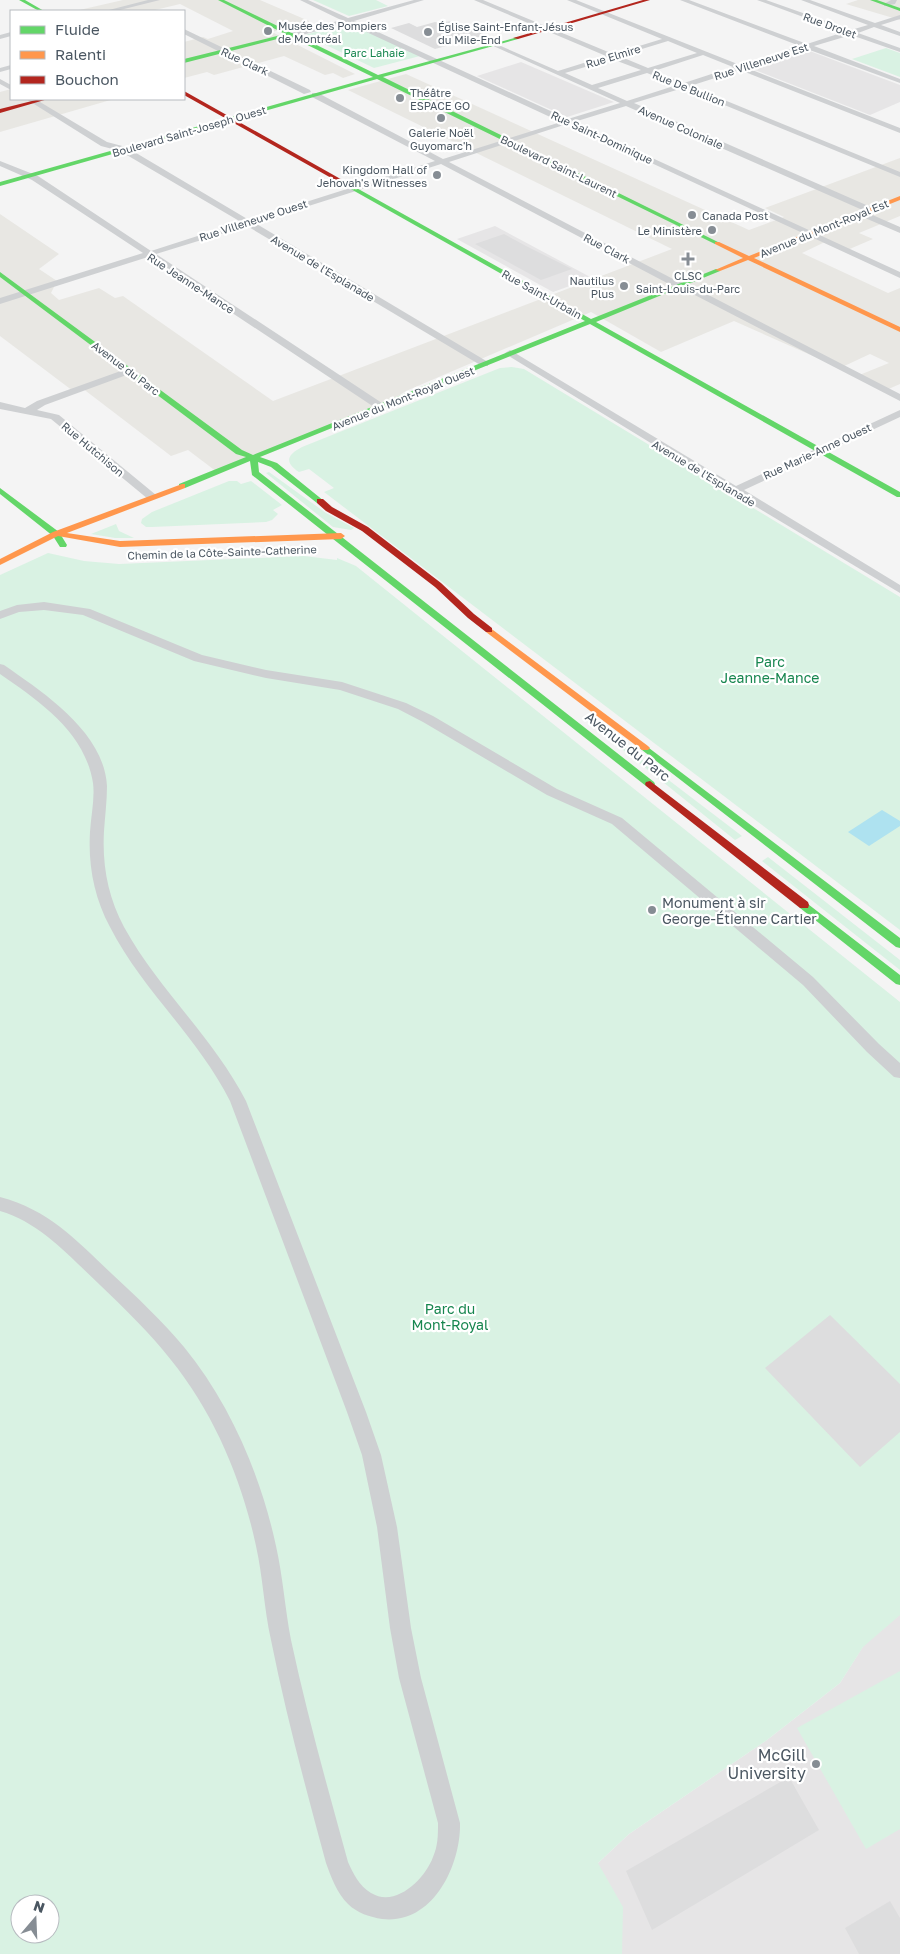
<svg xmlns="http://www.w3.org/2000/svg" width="900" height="1954" font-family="'Golos Text',sans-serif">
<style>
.commercial{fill:#e8e7e3}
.education{fill:#e6e5e6}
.green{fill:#d9f2e3;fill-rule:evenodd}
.water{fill:#aee2f0}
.building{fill:#ddddde}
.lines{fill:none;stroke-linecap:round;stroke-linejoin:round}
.street{fill:#ced0d2;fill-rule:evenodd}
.fast{fill:#63d668;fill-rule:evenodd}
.slow{fill:#ff974d;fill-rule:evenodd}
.jam{fill:#b3261e;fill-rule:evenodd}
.poi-dot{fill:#868d94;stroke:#fff;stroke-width:2}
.labels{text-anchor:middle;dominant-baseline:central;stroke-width:4.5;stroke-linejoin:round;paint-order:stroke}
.far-poi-label{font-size:11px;fill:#4a5661;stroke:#fff;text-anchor:start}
.far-street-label{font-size:11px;fill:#4a5661;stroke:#fff}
.far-park-label{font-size:11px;fill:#17864f;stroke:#fff}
.park-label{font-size:14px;fill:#17864f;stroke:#fff}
.street-label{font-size:14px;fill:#4a5661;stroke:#fff}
.poi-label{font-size:14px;fill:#4a5661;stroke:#fff;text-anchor:start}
.near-poi-label{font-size:16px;fill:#4a5661;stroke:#fff;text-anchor:end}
</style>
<rect width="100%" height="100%" fill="#f4f4f4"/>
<!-- commercial -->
<path class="commercial" d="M123 0H260L309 21 308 23 315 26 299 30 290 27 272 32 355 74 343 78 333 73 325 75 284 56 214 75 207 72 184 78V42L203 37 208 39 233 31 180 4 151 11H75Z
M858 0H900V20L846 4Z
M406 74 749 230 784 217 765 208 900 158V216L859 233 873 239 845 251 825 242 802 253 888 293 900 288V384L884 391 857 376 889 363 870 354 840 368 734 321 661 352 591 312 406 391 381 407 217 472 188 450 171 456 82 388 73 391 0 336V214L59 254 39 269 57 281 51 293 59 300 99 288 115 298 123 296 273 401 672 249 348 90Z
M11 89V99H114L0 132V92Z"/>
<!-- education -->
<path class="education" d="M807 50 900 85V102L870 115 750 68Z
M521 62 614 102 567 117 477 76Z
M495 226 592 278 553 292 457 239Z
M900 1608V1954H501L629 1834 767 1740 840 1683 879 1621Z"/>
<!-- green -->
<path class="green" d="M313 0H376L388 6 349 16Z
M348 22 420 56 374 68 305 35Z
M886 48 900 53V77L852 59Z
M512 367 524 369 900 597V930L324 492 334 488 309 469 299 472C284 462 287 455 302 447L500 368Z
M269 472 326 513 354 528 351 530 333 527 266 473Z
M229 481H237L241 484 251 481 282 505 273 510 278 514 272 520 266 522 152 527H146L141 523 142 519 152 512Z
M116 524 119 531 134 538H115L91 534Z
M48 553 84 561 119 564 304 556 337 560V558L356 566 900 1002V1615L863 1647 840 1683 767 1740 629 1834 598 1863 623 1907 622 1954H0V575ZM20 1904H50V1934H20Z
M620 743 742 836 735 840 617 745Z
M768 857 900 960V970L762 861Z
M900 1671V1829L866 1849 797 1728Z"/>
<!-- water -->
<path class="water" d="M882 810 900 821V826L869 846 848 832Z"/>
<!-- building -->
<path class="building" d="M452 21 486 35 435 49 391 28 409 23 417 27 435 22 439 23Z
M504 234 526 246 572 269 541 280 475 244Z
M830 1315 900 1384V1432L860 1467 765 1368Z
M789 1777 819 1830 652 1930 626 1871Z
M890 1901 900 1918V1954H859L845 1928Z"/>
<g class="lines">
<!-- street -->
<path class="street" d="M148 0H160L116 11H105Z
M300 0H308L348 18 414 0H424L354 21 568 119 620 103 489 44 494 43 558 71 606 56 474 0H483L613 54 662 39 567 0H576L740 65 800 46 680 0H689L807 44 844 32 757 0H766L851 30 868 25 801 0H810L875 23 900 15V19L881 25 900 32V36L874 27 858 33 900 48V52L851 35 814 46 900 79V83L807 49 747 68 900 128V133L740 70 690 86 900 172V177L683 88 634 103 873 208V212H867L626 106 574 122 900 272V278L567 124 449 162 675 280 695 288 900 394V401L689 292 669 284 441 164 255 223 488 362V366H482L247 226 156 254 385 405V409H377L148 257 0 304V298L143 253 32 180 0 166V161L38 176 151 251 241 222 120 151 101 146 26 99H35L107 142 126 147 249 220 435 161 312 97V93H318L443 159 561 122 347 23 302 35H288V33L302 31 341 20ZM668 41 697 53 648 68 619 56ZM703 55 733 67 684 83 654 71ZM612 59 641 70 592 85 565 73ZM647 73 677 85 627 101 598 88Z
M891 0H897L895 4 884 6V4Z
M184 29 310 90 311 92 304 94 184 34Z
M11 32V36L0 39V35Z
M11 65V69L0 72V68Z
M0 79 11 85V90L0 84Z
M861 210 900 227V233L858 215 857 213Z
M510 350 736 486 900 410V417L744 490 900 585V593L735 494 730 493 729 491 507 355 505 353Z
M129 368 134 371 132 373 45 405 37 410 59 415 156 495 157 497 156 499H148L51 419 0 409V402L25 408 37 401Z
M44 602 90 609 202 655 266 670 342 682 406 703 433 716 557 789 622 818 813 977 879 1044 900 1063V1078L894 1077 867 1052 803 985 612 824 547 795 423 722 398 709 340 690 266 678 194 661 83 615 44 610 19 612 0 619V611L17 605Z
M0 664 4 665C44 693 104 732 107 786 107 801 105 816 104 831 102 865 108 897 124 927 158 989 213 1037 246 1101L366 1412 381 1455 397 1527 411 1628 421 1678 460 1823C461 1865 433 1925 382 1919 370 1917 357 1913 348 1904 337 1893 331 1877 326 1863 306 1789 286 1715 271 1640 264 1609 263 1577 256 1546 242 1480 214 1413 171 1360 150 1333 125 1309 100 1285 70 1257 41 1223 0 1211V1197C49 1210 76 1240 112 1274 137 1297 162 1321 184 1347 230 1403 261 1476 276 1546 283 1577 285 1609 291 1640 307 1715 328 1789 348 1862 353 1873 359 1886 371 1893 396 1908 425 1879 433 1857 438 1846 438 1835 438 1823L399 1678 390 1628 377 1527 362 1455 347 1412 230 1101C198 1037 142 990 110 927 94 897 88 865 90 832 91 816 95 798 93 783 85 732 39 701 0 674Z"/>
<!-- fast -->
<path class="fast" d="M19 0H25L44 11H39Z
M218 0H224L378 75 518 37V39L383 77 720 243 715 244 377 79 0 186V182L373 77 289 36 184 63V59L285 34Z
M870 0H877L900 8V11Z
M349 186H353L591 319 716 269H720V271L596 322 900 492V497H897L590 324 260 457 277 463 324 501 317 503 271 467 258 462 259 472 654 782 655 784 654 786H646L252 475 250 461 185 488H179V484L246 457 236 454 0 277V272L242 450 253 455 585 321 349 188Z
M0 488 59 532 67 545 66 547H60L53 536 0 494Z
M645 745 900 938V948L896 947 642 750 640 748 642 746Z
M804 901 900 975V985L896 984 800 908 799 905Z"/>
<!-- slow -->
<path class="slow" d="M900 196V200L754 258 900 327V332L748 260 720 271 715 270 743 258 715 244V242H719L749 256Z
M182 484H185V488L67 533 120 541 341 533 345 536 341 539 120 547 58 536 0 565V559L53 532Z
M489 627 648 746 650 748 648 750H642L486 632V628Z"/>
<!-- jam -->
<path class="jam" d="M643 0H650L518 39 513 38Z
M184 91 353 186 354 187 349 188 184 95Z
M40 99H48L0 113V109Z
M317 499H323L332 507 368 527 441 583 474 614 492 628V632H486L468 618 435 587 362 531 326 511 317 503Z
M650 781 808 902 809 905 808 908H800L646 786 645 784 646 782Z"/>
</g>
<!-- markers -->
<g class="poi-dot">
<circle cx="268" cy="31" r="5"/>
<circle cx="428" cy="32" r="5"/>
<circle cx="400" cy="98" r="5"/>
<circle cx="441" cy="118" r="5"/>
<circle cx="437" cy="175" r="5"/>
<circle cx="692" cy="215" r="5"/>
<circle cx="712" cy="230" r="5"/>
<path d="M685.5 251.5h5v5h5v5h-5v5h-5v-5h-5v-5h5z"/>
<circle cx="624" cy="286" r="5"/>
<circle cx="652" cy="910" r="5"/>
<circle cx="816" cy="1764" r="5"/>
</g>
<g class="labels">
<!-- far-poi labels -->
<g class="far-poi-label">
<text x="278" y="25">Musée des Pompiers<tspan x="278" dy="13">de Montréal</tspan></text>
<text x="438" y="26">Église Saint-Enfant-Jésus<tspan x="438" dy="13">du Mile-End</tspan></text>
<text x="410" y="92">Théâtre<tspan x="410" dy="13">ESPACE GO</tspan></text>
<text x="441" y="132" text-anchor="middle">Galerie Noël<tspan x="441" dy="13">Guyomarc'h</tspan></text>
<text x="427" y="169" text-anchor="end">Kingdom Hall of<tspan x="427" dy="13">Jehovah's Witnesses</tspan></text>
<text x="702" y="215">Canada Post</text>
<text x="702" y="230" text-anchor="end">Le Ministère</text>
<text x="688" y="275" text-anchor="middle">CLSC<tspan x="688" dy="13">Saint-Louis-du-Parc</tspan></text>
<text x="614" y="280" text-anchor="end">Nautilus<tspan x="614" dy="13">Plus</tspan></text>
</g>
<!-- far-street labels -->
<g class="far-street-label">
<text transform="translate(830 25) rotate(20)">Rue Drolet</text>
<text transform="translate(613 56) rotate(-17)">Rue Elmire</text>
<text transform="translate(245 61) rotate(25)">Rue Clark</text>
<text transform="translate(761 61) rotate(-18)">Rue Villeneuve Est</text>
<text transform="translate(689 88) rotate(22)">Rue De Bullion</text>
<text transform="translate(681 127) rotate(24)">Avenue Coloniale</text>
<text transform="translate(189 131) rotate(-16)">Boulevard Saint-Joseph Ouest</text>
<text transform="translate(602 137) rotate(25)">Rue Saint-Dominique</text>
<text transform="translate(559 166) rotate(26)">Boulevard Saint-Laurent</text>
<text transform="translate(253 220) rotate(-18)">Rue Villeneuve Ouest</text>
<text transform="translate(824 228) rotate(-22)">Avenue du Mont-Royal Est</text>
<text transform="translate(607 248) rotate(28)">Rue Clark</text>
<text transform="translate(323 268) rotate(31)">Avenue de l'Esplanade</text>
<text transform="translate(191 283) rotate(33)">Rue Jeanne-Mance</text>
<text transform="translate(542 294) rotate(29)">Rue Saint-Urbain</text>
<text transform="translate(126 368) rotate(37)">Avenue du Parc</text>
<text transform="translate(403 398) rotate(-22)">Avenue du Mont-Royal Ouest</text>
<text transform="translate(93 449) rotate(40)">Rue Hutchison</text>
<text transform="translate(817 451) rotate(-25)">Rue Marie-Anne Ouest</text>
<text transform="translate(704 473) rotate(31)">Avenue de l'Esplanade</text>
<text transform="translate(222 552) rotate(-2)">Chemin de la Côte-Sainte-Catherine</text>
</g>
<!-- far-park labels -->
<g class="far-park-label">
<text x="374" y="52">Parc Lahaie</text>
</g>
<!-- park labels -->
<g class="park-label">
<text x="770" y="661">Parc<tspan x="770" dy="16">Jeanne-Mance</tspan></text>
<text x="450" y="1308">Parc du<tspan x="450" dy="16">Mont-Royal</tspan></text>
</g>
<!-- street labels -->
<g class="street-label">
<text transform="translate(628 746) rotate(38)">Avenue du Parc</text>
</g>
<!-- poi labels -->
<g class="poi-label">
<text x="662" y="902">Monument à sir<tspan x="662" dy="16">George-Étienne Cartier</tspan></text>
</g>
<!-- near-poi labels -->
<g class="near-poi-label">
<text x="806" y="1755">McGill<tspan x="806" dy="18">University</tspan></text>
</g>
</g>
<!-- legend -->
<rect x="10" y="10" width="175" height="90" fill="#ffffff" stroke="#b7bbc0"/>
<rect x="20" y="26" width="25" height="8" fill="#63d668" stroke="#b7bbc0"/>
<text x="55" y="35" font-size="15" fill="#4a5661">Fluide</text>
<rect x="20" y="51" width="25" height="8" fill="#ff974d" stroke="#b7bbc0"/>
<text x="55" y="60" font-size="15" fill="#4a5661">Ralenti</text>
<rect x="20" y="76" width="25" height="8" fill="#b3261e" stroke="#b7bbc0"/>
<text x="55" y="85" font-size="15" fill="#4a5661">Bouchon</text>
<!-- north arrow -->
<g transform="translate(35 1919) rotate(19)"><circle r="24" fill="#ffffff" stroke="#b7bbc0"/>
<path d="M0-4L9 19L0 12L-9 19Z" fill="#868d94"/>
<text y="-8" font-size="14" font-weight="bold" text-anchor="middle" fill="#4a5661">N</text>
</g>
</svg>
